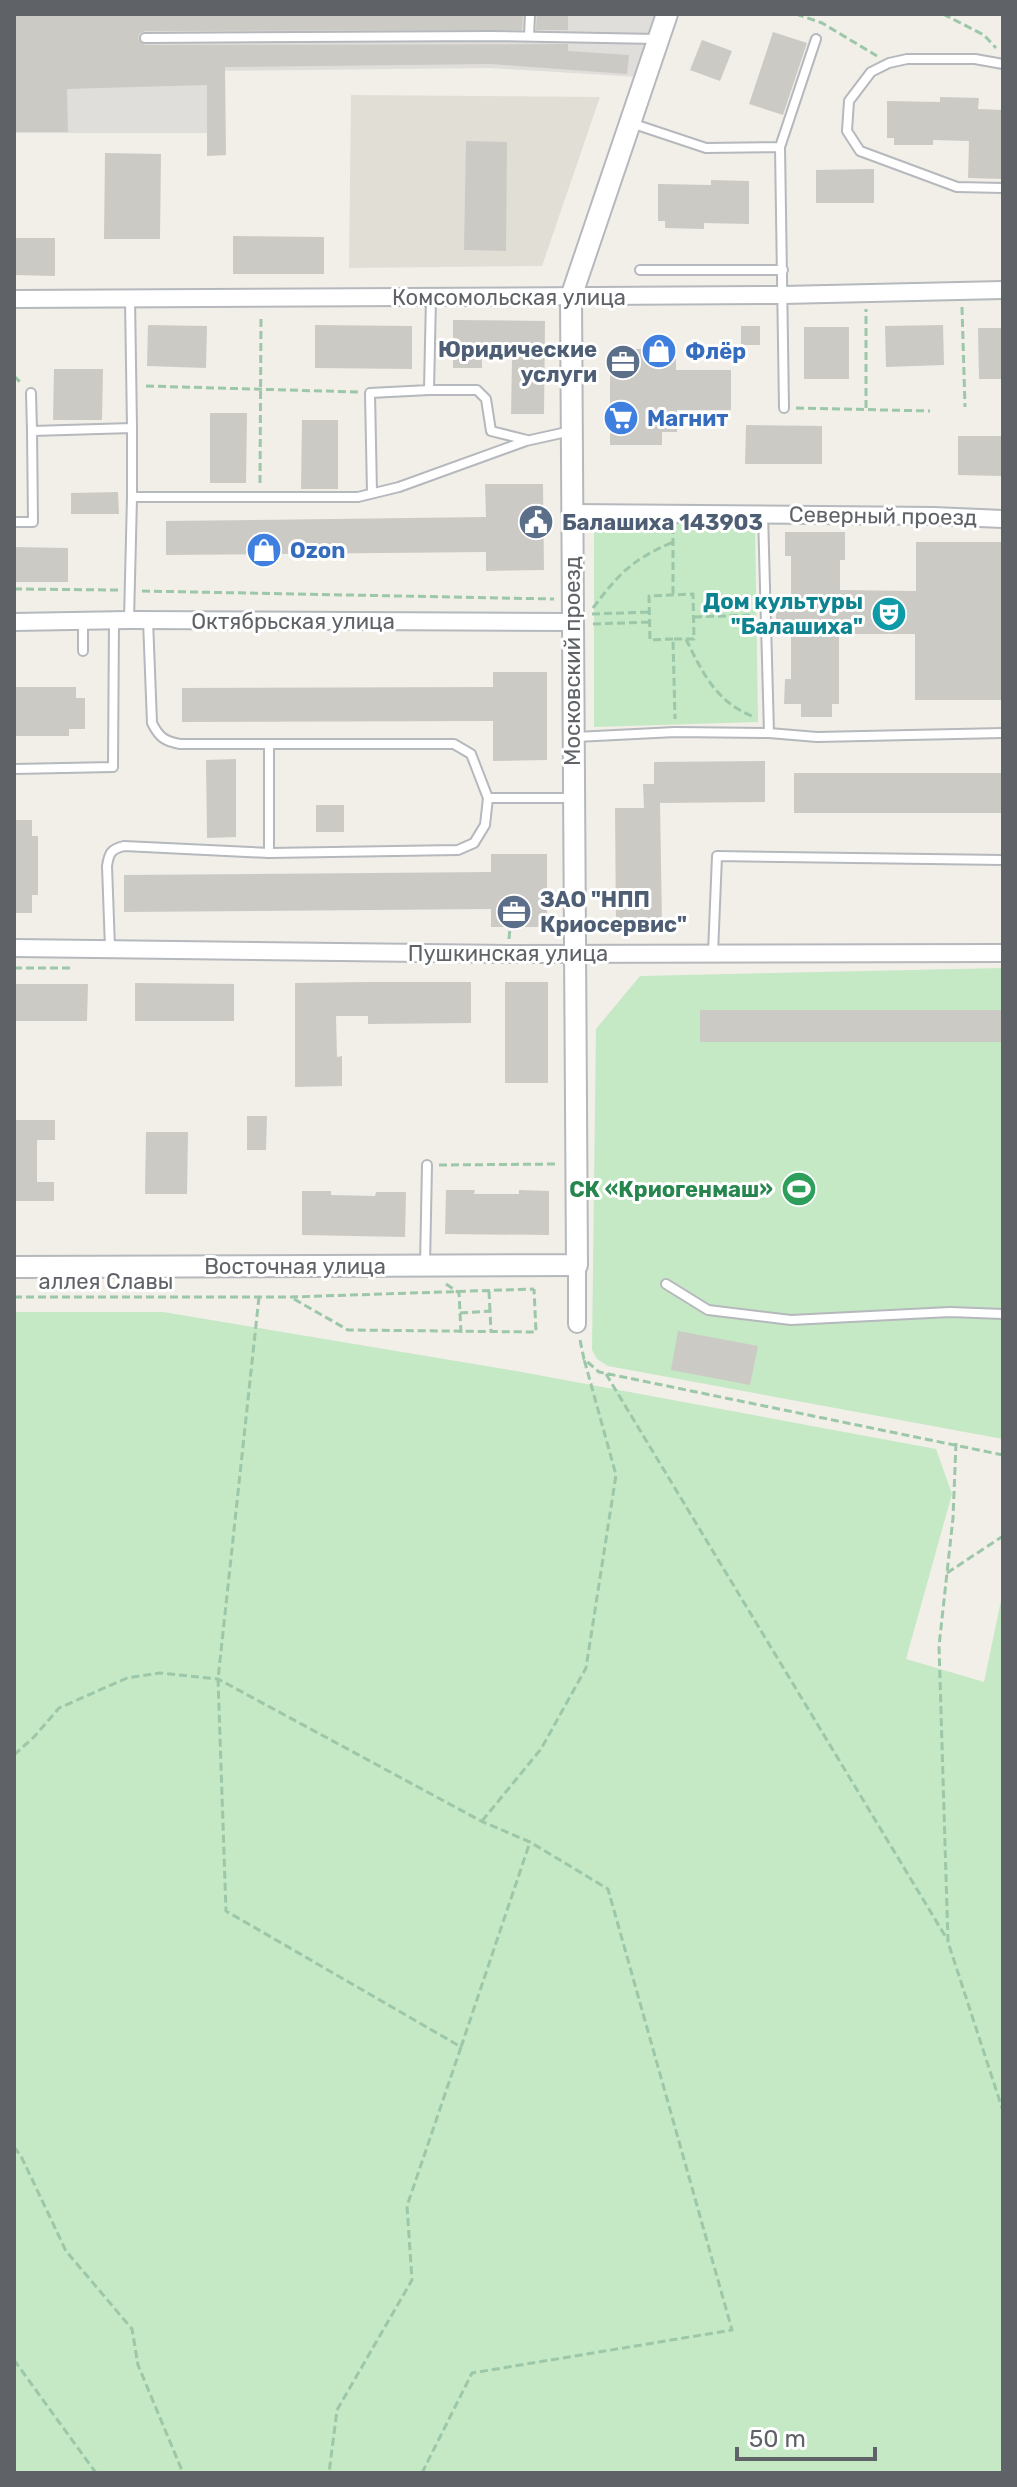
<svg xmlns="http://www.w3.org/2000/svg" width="1017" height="2487" font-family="Rubik,sans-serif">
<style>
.industrial{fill:#e0deda}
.education{fill:#e1ded6}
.green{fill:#c5e8c5}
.building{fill:#cccac5}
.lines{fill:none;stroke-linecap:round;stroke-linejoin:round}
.service-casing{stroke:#b5b8bc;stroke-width:12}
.minor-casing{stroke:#b5b8bc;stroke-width:20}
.tertiary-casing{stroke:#b5b8bc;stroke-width:24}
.path{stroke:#9cc7a9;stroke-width:3;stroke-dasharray:8 4;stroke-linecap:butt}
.service{stroke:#fff;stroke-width:8}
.minor{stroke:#fff;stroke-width:16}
.tertiary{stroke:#fff;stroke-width:20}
.labels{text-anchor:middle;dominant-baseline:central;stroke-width:6;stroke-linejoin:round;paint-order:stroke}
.street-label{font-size:22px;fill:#5f6368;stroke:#fff}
.service-label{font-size:22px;font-weight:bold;fill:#4e5e75;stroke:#fff;text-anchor:start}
.shop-label{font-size:22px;font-weight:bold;fill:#366cbe;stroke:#fff;text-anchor:start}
.culture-label{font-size:22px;font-weight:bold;fill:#0d838f;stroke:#fff;text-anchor:end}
.leisure-label{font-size:22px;font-weight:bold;fill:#27864d;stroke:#fff;text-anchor:end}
</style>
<rect width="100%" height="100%" fill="#f1efe8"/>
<!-- industrial -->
<path class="industrial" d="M14 14H656L637 77 490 68 212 71V133H14Z"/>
<!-- education -->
<path class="education" d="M351 95 600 97 542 266 349 268Z"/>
<!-- green -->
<path class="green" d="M755 521 758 722 594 727V522Z
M1003 968V1439L608 1366 597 1359 592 1350 596 1029 640 976Z
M14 1312H163L516 1371 936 1449 952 1494 906 1659 984 1682 1003 1591V2473H14Z"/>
<!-- building -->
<path class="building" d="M14 14H523L522 30 145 31 139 34 138 39 145 45 568 44V51L629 55 627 74 491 64 225 67 226 155 207 156V85L67 89 68 132H14Z
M537 14H568V30H536Z
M773 32 807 43 783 115 749 104Z
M702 40 732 51 720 81 690 70Z
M940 97 979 98 978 109 1003 110V179L968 178 969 141 933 140V145H894V138H887V101L940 102Z
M466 141 507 142 506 251 464 250Z
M105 153 161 154 160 239H104Z
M874 169V203H816V170Z
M711 180 749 181V224L704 223V229L665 228V221H658V184L711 185Z
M233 236 324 237V274H233Z
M14 238H55V276L14 275Z
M453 320 545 321 544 414H511L512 359H482V368H453Z
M148 325 207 326 206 368 147 366Z
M315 325 412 326V369L315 368Z
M943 325 944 365 886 367 885 326Z
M741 326H760V345H741Z
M804 327H849V379H804Z
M978 328H1003V379H979Z
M610 349H676V370H731V410H677V432H662V445H610Z
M54 369H103L102 420H53Z
M210 413H247L246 483H210Z
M302 420H338V489H301Z
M746 425 822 426V464H745Z
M958 436H1003L1002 476 958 475Z
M485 484H543L544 570 486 571V552L166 555V521L486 517Z
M118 492 119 514H71V493Z
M785 532H845V560H840V590L916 591V542H1003V700H915V634H839V704H832V717H801V704H784L785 679H791V632H776V597H791V556H785Z
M14 547 68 548V582H14Z
M493 672H547V760L493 761V721L182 722V688L493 687Z
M14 687H76V698H85V729H69V736H14Z
M236 759V837L207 838 206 760Z
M765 761V802L660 803 662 926H616L615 808H644L643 784H654V762Z
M794 773H1003V813H794Z
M316 805H344V832H316Z
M14 820H32V836H38V895H32V913H14Z
M491 854H547V927H491V909L124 912V875L491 872Z
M368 982H471V1023L368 1024V1016H336L337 1057 342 1056V1086L295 1087V983Z
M505 982H548V1083H505Z
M135 983 234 984V1021H135Z
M14 984H88L87 1021H14Z
M700 1010H1003V1042H700Z
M247 1116H267L266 1150H247Z
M14 1120H55V1140H37V1182H54V1201H14Z
M146 1132H188L187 1194H145Z
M446 1190H475L474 1194H519V1190L549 1191V1235L445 1234Z
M302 1191H331V1195L375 1196 376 1192H406L405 1237 302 1235Z
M678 1331 758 1346 750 1385 671 1370Z"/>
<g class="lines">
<defs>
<path id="service" d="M529 36 530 14
M145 38 491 36 658 39
M1003 64 975 59H907L889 63 871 72 849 101 847 131 860 151 957 187 1003 188
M631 123 706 148 780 147 784 408
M780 147 816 39
M640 270H783
M130 299 132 428
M429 390H477L486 399 491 431 527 440
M31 393 32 431 132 428V497
M372 493 370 393 429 390 431 297
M763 514 769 733
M14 522H33L32 431
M129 620 132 497H358L399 487 526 441 571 431
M83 621V651
M576 737 675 732 769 733 817 737 1003 733
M269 744V853
M14 769 113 767 114 620
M488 798H571
M110 948 107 866C109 853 111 849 124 846L269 853 458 850 474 843 485 825 488 798 471 754 454 744H180C164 741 159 737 152 723L148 620
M713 953 717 856 1003 860
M425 1265 427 1165
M666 1284 708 1310 791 1320 950 1312 1003 1314"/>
<path id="minor" d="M14 299 783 295 1003 290
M571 513 933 516 1003 519
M14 622 129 620 571 622
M14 948 509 954 1003 953
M577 1324V1265"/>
<path id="tertiary" d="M14 1267 577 1265 571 297 667 14"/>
</defs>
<!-- service casing -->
<use href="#service" class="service-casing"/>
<!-- minor casing -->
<use href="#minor" class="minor-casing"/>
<!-- tertiary casing -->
<use href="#tertiary" class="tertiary-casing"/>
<!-- path -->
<path class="path" d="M796 14 822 23 877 56
M943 14 984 35 996 48
M962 307 965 407
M14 376 22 384
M146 386 358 392
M796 408 930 411
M866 408V309
M260 483 261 318
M14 589 118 590
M142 591 554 599
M673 594V530
M593 608C620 572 632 560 673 542
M592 614 649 612
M694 617 754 615
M593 624 650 622
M673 639 650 640 649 596 693 594 694 639H673L675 719
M686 639C702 672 717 704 755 717
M509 939 510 927
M14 968H70
M439 1165 559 1164
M446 1284 459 1293 461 1333
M489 1291 490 1311
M14 1297H291L534 1289
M259 1297 218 1679 226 1911 461 2047 407 2206 412 2280 337 2410 329 2473
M294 1299 348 1330 536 1332 534 1289
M460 1313 490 1311 491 1332
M580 1340 584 1359 599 1372 1003 1455
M606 1374 947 1939
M956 1443 953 1518 939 1646 948 1942 1003 2111
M947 1573 1003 1536
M14 1755 34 1737 59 1708 127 1678 160 1673 218 1679 481 1821 530 1842 608 1889 732 2330 472 2373 422 2473
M482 1821 541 1749 586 1668 616 1475 584 1359
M461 2047 530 1842
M14 2147 21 2156 66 2251 132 2329 138 2365 183 2473
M14 2360 96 2473"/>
<!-- service -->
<use href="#service" class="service"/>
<!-- minor -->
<use href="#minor" class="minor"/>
<!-- tertiary -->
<use href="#tertiary" class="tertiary"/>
</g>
<!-- icons -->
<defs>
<symbol id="shop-disc" viewBox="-11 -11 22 22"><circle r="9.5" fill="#3f7fe0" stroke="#fff"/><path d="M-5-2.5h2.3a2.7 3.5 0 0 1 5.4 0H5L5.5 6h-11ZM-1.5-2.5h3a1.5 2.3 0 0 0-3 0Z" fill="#fff"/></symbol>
<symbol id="office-disc" viewBox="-11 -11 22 22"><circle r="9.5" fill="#5c6f8a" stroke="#fff"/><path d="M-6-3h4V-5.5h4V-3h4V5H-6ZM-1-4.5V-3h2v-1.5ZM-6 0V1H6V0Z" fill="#fff"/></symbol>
<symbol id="supermarket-disc" viewBox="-11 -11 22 22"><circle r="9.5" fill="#3f7fe0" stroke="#fff"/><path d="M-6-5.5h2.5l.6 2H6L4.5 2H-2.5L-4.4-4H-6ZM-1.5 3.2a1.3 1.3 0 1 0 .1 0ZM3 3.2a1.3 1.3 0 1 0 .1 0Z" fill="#fff"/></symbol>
<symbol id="civic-disc" viewBox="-11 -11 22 22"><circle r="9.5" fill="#5c6f8a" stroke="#fff"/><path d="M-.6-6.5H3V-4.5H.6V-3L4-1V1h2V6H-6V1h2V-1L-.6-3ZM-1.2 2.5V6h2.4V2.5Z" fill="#fff"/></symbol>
<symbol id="theatre-disc" viewBox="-11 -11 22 22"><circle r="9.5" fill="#0f9aa8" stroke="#fff"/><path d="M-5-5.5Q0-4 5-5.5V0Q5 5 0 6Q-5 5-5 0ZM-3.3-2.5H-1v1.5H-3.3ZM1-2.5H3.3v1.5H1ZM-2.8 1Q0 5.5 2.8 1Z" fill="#fff"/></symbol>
<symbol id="stadium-disc" viewBox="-11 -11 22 22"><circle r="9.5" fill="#2e9e5b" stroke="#fff"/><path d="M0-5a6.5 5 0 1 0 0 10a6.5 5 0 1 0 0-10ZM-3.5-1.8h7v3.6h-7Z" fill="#fff"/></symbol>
</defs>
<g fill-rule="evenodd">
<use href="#shop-disc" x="639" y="331" width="40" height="40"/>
<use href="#office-disc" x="603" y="342" width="40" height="40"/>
<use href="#supermarket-disc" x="601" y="398" width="40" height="40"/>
<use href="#civic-disc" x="516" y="502" width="40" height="40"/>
<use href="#shop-disc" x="244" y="530" width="40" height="40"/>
<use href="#theatre-disc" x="869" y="594" width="40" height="40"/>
<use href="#office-disc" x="494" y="892" width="40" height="40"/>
<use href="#stadium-disc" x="779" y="1169" width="40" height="40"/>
</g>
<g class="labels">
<!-- street labels -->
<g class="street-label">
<text x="509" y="297">Комсомольская улица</text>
<text transform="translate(883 516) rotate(1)">Северный проезд</text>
<text x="293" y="621">Октябрьская улица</text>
<text transform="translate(572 661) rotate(-90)">Московский проезд</text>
<text x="508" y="953">Пушкинская улица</text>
<text x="295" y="1266">Восточная улица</text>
<text x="106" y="1281">аллея Славы</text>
</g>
<!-- service labels -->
<g class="service-label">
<text x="597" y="349" text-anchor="end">Юридические<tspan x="597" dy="25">услуги</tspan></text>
<text x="562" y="522">Балашиха 143903</text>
<text x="540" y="899">ЗАО "НПП<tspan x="540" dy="25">Криосервис"</tspan></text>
</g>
<!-- shop labels -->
<g class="shop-label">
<text x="685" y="351">Флёр</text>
<text x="647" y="418">Магнит</text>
<text x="290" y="550">Ozon</text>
</g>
<!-- culture labels -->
<g class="culture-label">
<text x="863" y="601">Дом культуры<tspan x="863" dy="25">"Балашиха"</tspan></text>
</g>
<!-- leisure labels -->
<g class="leisure-label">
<text x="773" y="1189">СК «Криогенмаш»</text>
</g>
</g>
<!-- border -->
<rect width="1017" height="2487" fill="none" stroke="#5f6368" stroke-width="32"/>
<!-- scale -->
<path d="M737 2447v12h138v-12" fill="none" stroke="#5f6368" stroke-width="4"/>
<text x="749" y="2447" font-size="24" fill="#5f6368" stroke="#ffffff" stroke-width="6" paint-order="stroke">50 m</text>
</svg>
